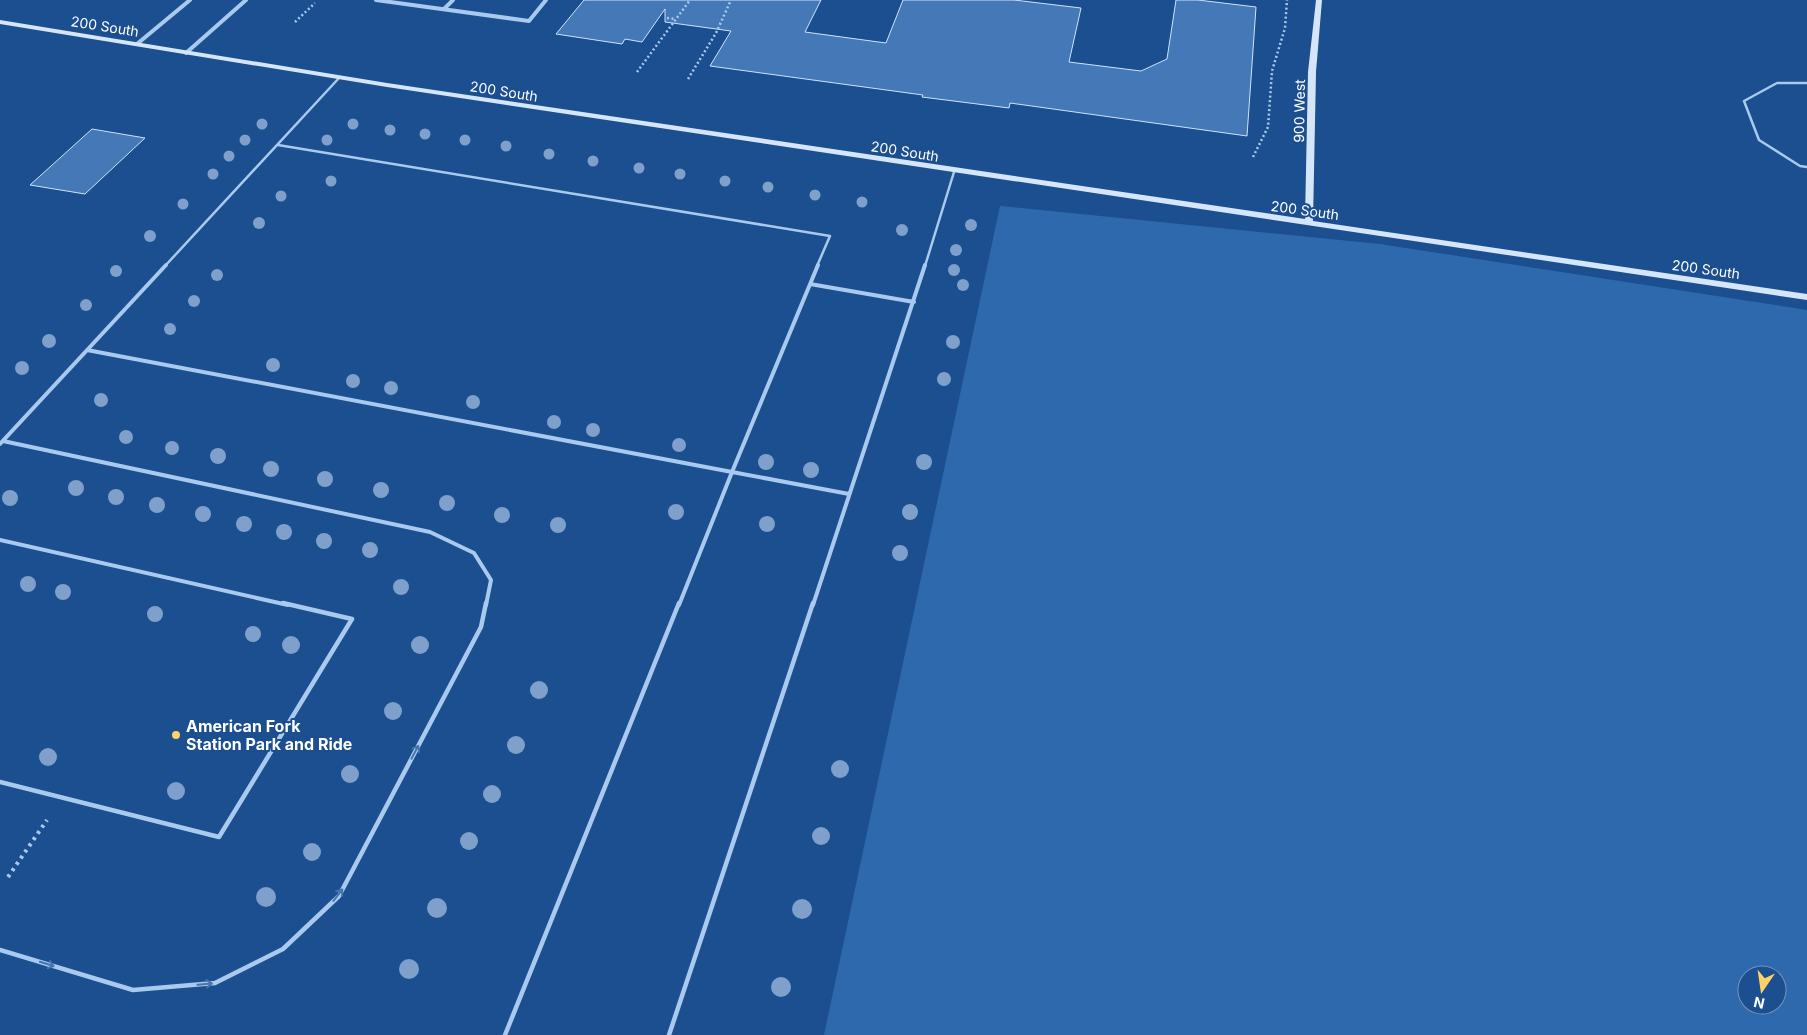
<svg xmlns="http://www.w3.org/2000/svg" width="1807" height="1035" font-family="Inter,sans-serif">
<style>
.green{fill:#2e69ad;fill-rule:evenodd}
.building{fill:#4478b7;stroke:#cfe3fa}
.lines{fill:none;stroke-linecap:round;stroke-linejoin:round}
.path-far1{stroke:#a9c9ee;stroke-width:2.5;stroke-dasharray:2 2.5;stroke-linecap:butt}
.path{stroke:#a9c9ee;stroke-width:4;stroke-dasharray:3 4.5;stroke-linecap:butt}
.lane-far2{stroke:#a9c9ee;stroke-width:2.5}
.lane-far1{stroke:#a9c9ee;stroke-width:4}
.lane{stroke:#a9c9ee;stroke-width:4.5}
.street{stroke:#a9c9ee;stroke-width:4}
.secondary{fill:#d6e6fa;fill-rule:evenodd}
.tree{fill:#7ea0ca}
.oneway{stroke:#4674ac}
.poi-dot{fill:#ffd166;stroke:#1b4f8f;stroke-width:2}
.labels{text-anchor:middle;dominant-baseline:central;stroke-width:4;stroke-linejoin:round;paint-order:stroke}
.far-street-label{font-size:14px;fill:#fff;stroke:#1b4f8f}
.poi-label{font-size:16px;font-weight:bold;fill:#fff;stroke:#1b4f8f;text-anchor:start}
</style>
<rect width="100%" height="100%" fill="#1b4f8f"/>
<!-- green -->
<path class="green" d="M1000 206 1380 244 1807 310V1035H824ZM1747 975H1777V1005H1747Z"/>
<!-- building -->
<path class="building" d="M584 0H821L805 32 886 43 903 0H1014L1081 8 1069 62 1141 71 1167 59 1176 0H1198L1256 7 1247 136 1010 103 1009 108 922 97 923 95 710 66 731 31 665 22V9L642 42 625 39 622 44 556 34Z
M92 129 145 138 85 194 30 185Z"/>
<g class="lines">
<!-- path-far1 -->
<path class="path-far1" d="M667 18 676 19
M295 22 315 3
M637 72 690 0
M688 79 716 33 731 0
M1253 157 1268 127 1272 71 1285 28 1287 0"/>
<!-- path -->
<path class="path" d="M8 877 47 820"/>
<!-- lane-far2 -->
<path class="lane-far2" d="M1807 83H1777L1744 101 1759 140 1800 166 1807 167
M278 145 830 236 817 266
M165 266 339 78
M925 266 954 172"/>
<!-- lane-far1 -->
<path class="lane-far1" d="M818 265 732 472 849 494
M810 284 914 302
M87 350 732 472 679 605
M3 441 430 532 474 553 491 580 486 605
M0 444 166 265
M0 540 288 605
M813 605 925 265"/>
<!-- lane -->
<path class="lane" d="M0 782 219 837 352 619 283 603
M0 950 133 990 215 983 283 949 339 896 481 627 486 603
M505 1035 679 603
M669 1035 813 603"/>
<!-- street -->
<path class="street" d="M376 0 529 21 546 0
M444 9 453 0
M137 44 190 0
M186 53 246 0"/>
<!-- secondary -->
<path class="secondary" d="M1316 0H1322L1316 72 1313 221 1807 294V300L387 87 0 24V20L387 83 1305 219 1308 72Z"/>
</g>
<!-- trees -->
<g class="tree">
<circle cx="262" cy="124" r="5.5"/>
<circle cx="353" cy="124" r="5.5"/>
<circle cx="390" cy="130" r="5.5"/>
<circle cx="425" cy="134" r="5.5"/>
<circle cx="245" cy="140" r="5.5"/>
<circle cx="327" cy="140" r="5.5"/>
<circle cx="465" cy="140" r="5.5"/>
<circle cx="506" cy="146" r="5.5"/>
<circle cx="549" cy="154" r="5.5"/>
<circle cx="229" cy="156" r="5.5"/>
<circle cx="593" cy="161" r="5.5"/>
<circle cx="639" cy="168" r="5.5"/>
<circle cx="213" cy="174" r="5.5"/>
<circle cx="680" cy="174" r="5.5"/>
<circle cx="331" cy="181" r="5.5"/>
<circle cx="725" cy="181" r="5.5"/>
<circle cx="768" cy="187" r="5.5"/>
<circle cx="815" cy="195" r="5.5"/>
<circle cx="281" cy="196" r="5.5"/>
<circle cx="862" cy="202" r="5.5"/>
<circle cx="183" cy="204" r="5.5"/>
<circle cx="259" cy="223" r="6"/>
<circle cx="971" cy="225" r="6"/>
<circle cx="902" cy="230" r="6"/>
<circle cx="150" cy="236" r="6"/>
<circle cx="956" cy="250" r="6"/>
<circle cx="954" cy="270" r="6"/>
<circle cx="116" cy="271" r="6"/>
<circle cx="217" cy="275" r="6"/>
<circle cx="963" cy="285" r="6"/>
<circle cx="194" cy="301" r="6"/>
<circle cx="86" cy="305" r="6"/>
<circle cx="170" cy="329" r="6"/>
<circle cx="49" cy="341" r="7"/>
<circle cx="953" cy="342" r="7"/>
<circle cx="273" cy="365" r="7"/>
<circle cx="22" cy="368" r="7"/>
<circle cx="944" cy="379" r="7"/>
<circle cx="353" cy="381" r="7"/>
<circle cx="391" cy="388" r="7"/>
<circle cx="101" cy="400" r="7"/>
<circle cx="473" cy="402" r="7"/>
<circle cx="554" cy="422" r="7"/>
<circle cx="593" cy="430" r="7"/>
<circle cx="126" cy="437" r="7"/>
<circle cx="679" cy="445" r="7"/>
<circle cx="172" cy="448" r="7"/>
<circle cx="218" cy="456" r="8"/>
<circle cx="766" cy="462" r="8"/>
<circle cx="924" cy="462" r="8"/>
<circle cx="271" cy="469" r="8"/>
<circle cx="811" cy="470" r="8"/>
<circle cx="325" cy="479" r="8"/>
<circle cx="76" cy="488" r="8"/>
<circle cx="381" cy="490" r="8"/>
<circle cx="116" cy="497" r="8"/>
<circle cx="10" cy="498" r="8"/>
<circle cx="447" cy="503" r="8"/>
<circle cx="157" cy="505" r="8"/>
<circle cx="676" cy="512" r="8"/>
<circle cx="910" cy="512" r="8"/>
<circle cx="203" cy="514" r="8"/>
<circle cx="502" cy="515" r="8"/>
<circle cx="244" cy="524" r="8"/>
<circle cx="767" cy="524" r="8"/>
<circle cx="558" cy="525" r="8"/>
<circle cx="284" cy="532" r="8"/>
<circle cx="324" cy="541" r="8"/>
<circle cx="370" cy="550" r="8"/>
<circle cx="900" cy="553" r="8"/>
<circle cx="28" cy="584" r="8"/>
<circle cx="401" cy="587" r="8"/>
<circle cx="63" cy="592" r="8"/>
<circle cx="155" cy="614" r="8"/>
<circle cx="253" cy="634" r="8"/>
<circle cx="291" cy="645" r="9"/>
<circle cx="420" cy="645" r="9"/>
<circle cx="539" cy="690" r="9"/>
<circle cx="393" cy="711" r="9"/>
<circle cx="516" cy="745" r="9"/>
<circle cx="48" cy="757" r="9"/>
<circle cx="840" cy="769" r="9"/>
<circle cx="350" cy="774" r="9"/>
<circle cx="176" cy="791" r="9"/>
<circle cx="492" cy="794" r="9"/>
<circle cx="821" cy="836" r="9"/>
<circle cx="469" cy="841" r="9"/>
<circle cx="312" cy="852" r="9"/>
<circle cx="266" cy="897" r="10"/>
<circle cx="437" cy="908" r="10"/>
<circle cx="802" cy="909" r="10"/>
<circle cx="409" cy="969" r="10"/>
<circle cx="781" cy="987" r="10"/>
</g>
<!-- one-way arrows -->
<defs><path id="oneway-shaft" d="M-6 0H5M1.5-3L5.5 0L1.5 3" fill="none" stroke-width="1.6" stroke-linecap="round" stroke-linejoin="round" transform="scale(1.25)"/></defs>
<g class="oneway">
<use href="#oneway-shaft" transform="translate(415 752) rotate(-62)"/>
<use href="#oneway-shaft" transform="translate(338 895) rotate(-52)"/>
<use href="#oneway-shaft" transform="translate(47 964) rotate(17)"/>
<use href="#oneway-shaft" transform="translate(205 984) rotate(-5)"/>
</g>
<!-- markers -->
<circle class="poi-dot" cx="176" cy="735" r="5"/>
<g class="labels">
<!-- far-street labels -->
<g class="far-street-label">
<text transform="translate(105 26) rotate(9)">200 South</text>
<text transform="translate(504 91) rotate(9)">200 South</text>
<text transform="translate(1299 111) rotate(-89)">900 West</text>
<text transform="translate(905 151) rotate(9)">200 South</text>
<text transform="translate(1305 210) rotate(8)">200 South</text>
<text transform="translate(1706 269) rotate(8)">200 South</text>
</g>
<!-- poi labels -->
<g class="poi-label">
<text x="186" y="726">American Fork<tspan x="186" dy="18">Station Park and Ride</tspan></text>
</g>
</g>
<!-- north arrow -->
<g transform="translate(1762 990) rotate(193)"><circle r="24" fill="#1b4f8f" stroke="#7695bc"/>
<path d="M0-4L9 19L0 12L-9 19Z" fill="#ffd166"/>
<text y="-8" font-size="14" font-weight="bold" text-anchor="middle" fill="#ffffff">N</text>
</g>
</svg>
